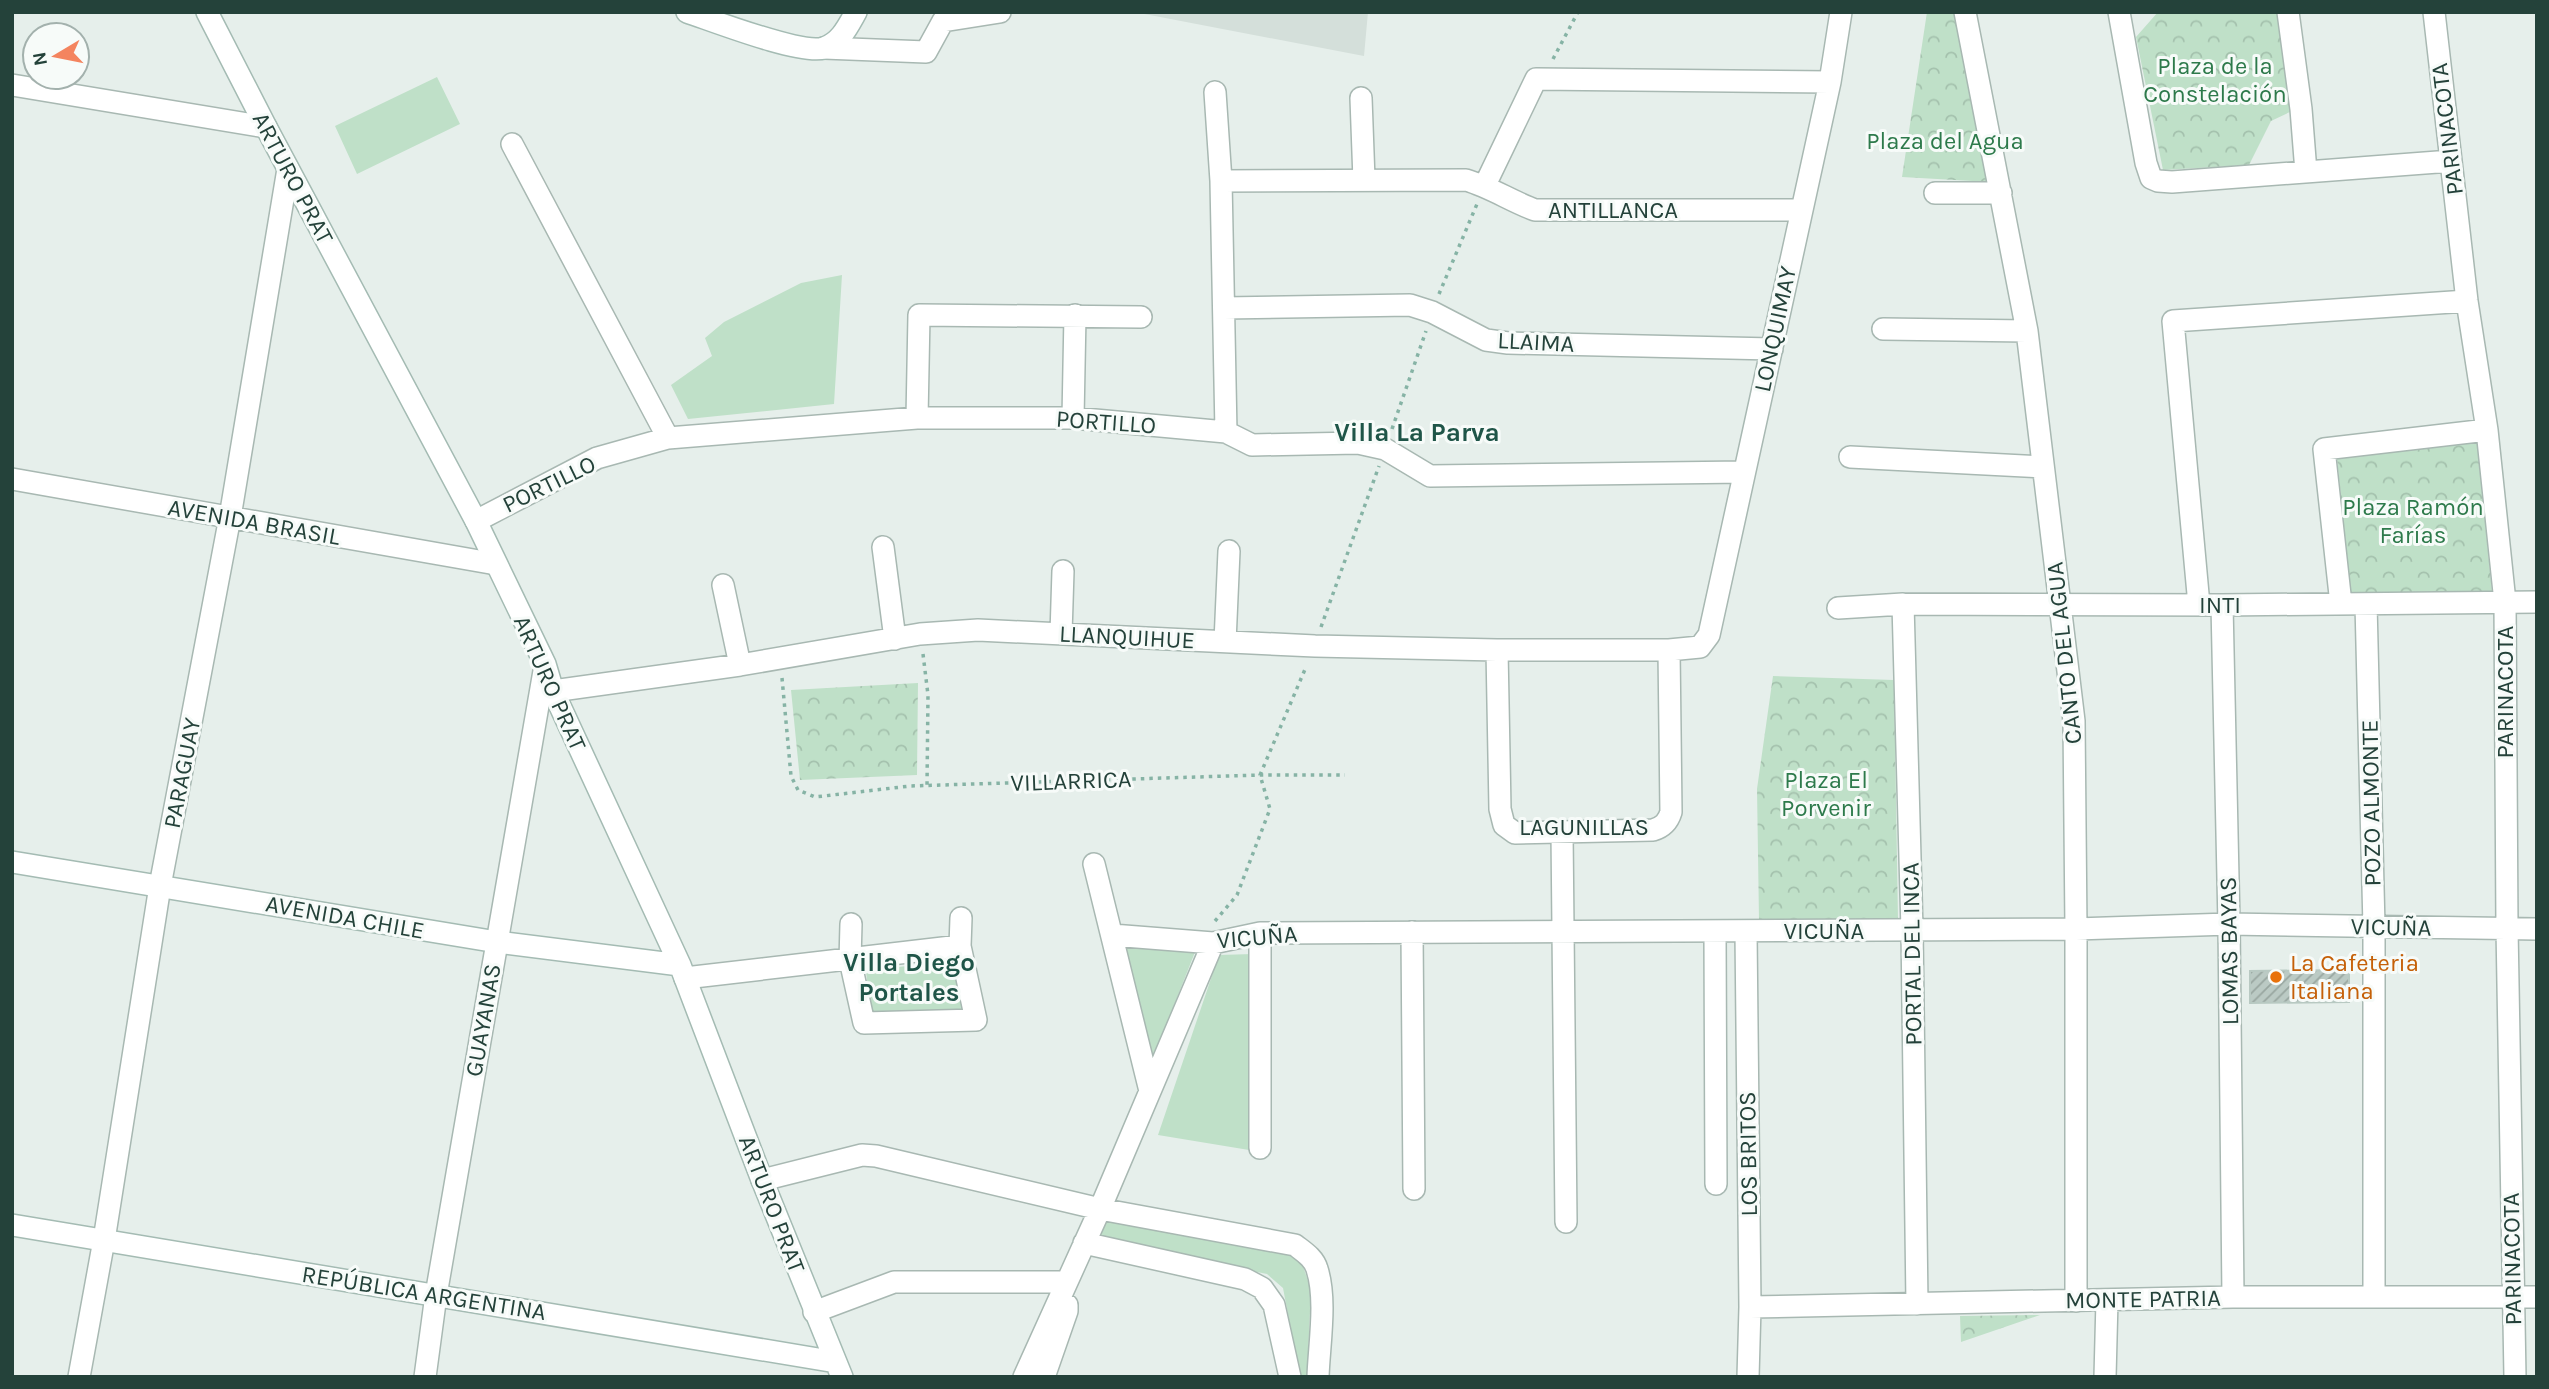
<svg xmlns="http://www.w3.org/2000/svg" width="2549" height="1389" font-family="Karla,sans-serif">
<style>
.built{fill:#d4dfda}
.grass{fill:#bfe0c8}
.forest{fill:url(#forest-crowns)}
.building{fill:url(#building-hatch);stroke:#b8c9c2;stroke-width:2}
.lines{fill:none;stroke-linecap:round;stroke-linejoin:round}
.minor-casing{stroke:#a8b8b2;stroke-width:24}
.secondary-casing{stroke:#a4bbb3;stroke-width:24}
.path{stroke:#86b3a5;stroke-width:3.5;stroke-dasharray:3.5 5;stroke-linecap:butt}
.minor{stroke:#fff;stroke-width:21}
.secondary{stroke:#fff;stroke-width:21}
.food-dot{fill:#e8710a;stroke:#f7fbf9;stroke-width:2.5}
.labels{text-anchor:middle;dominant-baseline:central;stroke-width:6;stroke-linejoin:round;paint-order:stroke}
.park-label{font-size:24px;fill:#2d7a4b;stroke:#f7fbf9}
.street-label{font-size:24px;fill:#24423a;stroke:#f7fbf9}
.food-label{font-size:24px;fill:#c56008;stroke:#f7fbf9;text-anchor:start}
.neighbourhood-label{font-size:26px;font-weight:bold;fill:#1f5548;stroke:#f7fbf9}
</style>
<defs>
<pattern id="forest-crowns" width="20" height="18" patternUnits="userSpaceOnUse" patternTransform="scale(1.75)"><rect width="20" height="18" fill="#bfe0c8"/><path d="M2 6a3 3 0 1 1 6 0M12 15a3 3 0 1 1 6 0" fill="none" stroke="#a4c1ad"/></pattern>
<pattern id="building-hatch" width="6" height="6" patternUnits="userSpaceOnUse" patternTransform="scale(1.75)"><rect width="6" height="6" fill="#bbcac4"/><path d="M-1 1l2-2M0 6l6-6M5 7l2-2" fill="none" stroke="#98a6a0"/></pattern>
</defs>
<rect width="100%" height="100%" fill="#e6efeb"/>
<!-- built -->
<path class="built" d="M1134 12H1368L1364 56Z"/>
<!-- grass -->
<path class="grass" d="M437 77 460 124 357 174 335 126Z
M842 275 834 404 688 419 671 385 712 356 705 338 724 322 801 283Z
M1197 947 1152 1061 1121 949Z
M1253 954 1249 1150 1158 1135 1219 955Z
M956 960 968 1016H871L866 971Z
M1103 1217 1290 1255 1303 1266 1311 1290 1307 1377H1300L1283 1288 1267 1274 1099 1240Z"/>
<!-- forest -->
<path class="forest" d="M1927 12H1960L1990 182 1902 177Z
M2158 12H2282L2292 111 2271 121 2249 165 2163 170 2136 37Z
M2477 442 2492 591 2351 593 2337 459Z
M1773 676 1894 680 1898 919 1759 920 1757 789Z
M918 683 917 775 800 780 791 690Z
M2040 1315 1961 1342 1960 1316Z"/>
<!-- building -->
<path class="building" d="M2349 970V1002L2250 1003V971Z"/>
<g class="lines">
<defs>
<path id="minor" d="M1965 12 2027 331 2074 721 2076 929V1301
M2119 12 2146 163 2151 178 2158 181 2172 182 2451 161
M2288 12 2301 109 2306 172
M2434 12 2467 301 2487 430 2505 602 2507 928 2515 1377
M824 48 926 52 943 21 1000 12
M12 85 266 127
M1215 92 1221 181 1226 432
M1361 98 1364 180
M512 144 668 438
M1221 181 1466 180C1490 187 1511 201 1535 210H1801
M1485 185 1536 79 1830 82
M1935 193H2001
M1224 308 1410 305 1432 312 1486 340 1508 343 1772 349
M1883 329 2027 331
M917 418 919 315 1141 317
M1073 418 1075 315
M1850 457 2043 467
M12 479 496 564
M476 521 597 458 668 438 917 418H1073L1226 432 1252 445 1358 443 1385 449 1430 476 1744 472
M883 547 895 639
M723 585 740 665
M1903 604 1912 930 1917 1304
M2341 604 2324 449 2487 430
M2366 604 2374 927V1295
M2199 605 2173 321 2467 301
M2222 605 2229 924 2233 1297
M1838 608 1903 604 2222 605 2537 602
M1061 634 1063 571
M1225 642 1229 551
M1497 650 1500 809 1504 825 1515 833 1653 830C1663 827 1668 822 1671 812L1669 650
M553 691 740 665 920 634 978 630 1315 646 1497 650H1669L1700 647 1709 635 1830 82 1841 12
M1562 832 1566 1222
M1094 864 1150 1091
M851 924 850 960 864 1023 976 1020 960 946 961 918
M1412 932 1414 1189
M1715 932 1716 1184
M1746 932 1750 1307 1748 1377
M1260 933V1148
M1112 935 1213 943 1260 933 2076 929 2229 924 2537 929
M685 978 960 946
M762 1180 862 1155 876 1156 1100 1209 1295 1245C1304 1252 1314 1258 1317 1269 1327 1300 1319 1345 1318 1377
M1084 1243 1245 1279 1262 1288 1274 1305 1290 1377
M1750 1307 2233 1297H2537
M814 1312 894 1282H1066
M79 1377 104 1240 160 886 230 517 288 169
M425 1377 436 1295 544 671
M1024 1377 1100 1209 1213 943
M1044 1377 1067 1311V1305
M2105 1377 2107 1300"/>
<path id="secondary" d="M207 12 266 127 476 521 545 664 553 691 680 965 762 1180 842 1377
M687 12C714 21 801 55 824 48 841 42 848 26 856 12
M12 862 497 942 680 965
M12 1225 836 1362"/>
</defs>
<!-- minor casing -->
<use href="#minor" class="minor-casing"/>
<!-- secondary casing -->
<use href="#secondary" class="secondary-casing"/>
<!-- path -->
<path class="path" d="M1553 59 1578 12
M1439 294 1477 204
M1392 429 1426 331
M1321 627 1379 466
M923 654 928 695 927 786
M782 678 791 776 798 790 815 797 910 786 1260 775H1345
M1215 921 1237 895 1270 809 1260 775 1306 667"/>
<!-- minor -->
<use href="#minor" class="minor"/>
<!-- secondary -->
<use href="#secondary" class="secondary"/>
</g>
<!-- markers -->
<circle class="food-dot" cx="2276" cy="977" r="7"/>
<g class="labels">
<!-- park labels -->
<g class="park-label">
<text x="2215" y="66">Plaza de la<tspan x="2215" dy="28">Constelación</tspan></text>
<text x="1945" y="141">Plaza del Agua</text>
<text x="2413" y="507">Plaza Ramón<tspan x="2413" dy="28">Farías</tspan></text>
<text x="1826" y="780">Plaza El<tspan x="1826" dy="28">Porvenir</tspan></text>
</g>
<!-- street labels -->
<g class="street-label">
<text transform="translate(2447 129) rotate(-97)">PARINACOTA</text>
<text transform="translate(293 178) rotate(62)">ARTURO PRAT</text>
<text x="1613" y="210">ANTILLANCA</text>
<text transform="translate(1775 329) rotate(-78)">LONQUIMAY</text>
<text transform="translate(1536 342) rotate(3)">LLAIMA</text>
<text transform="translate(1106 422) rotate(4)">PORTILLO</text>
<text transform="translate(549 484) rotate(-26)">PORTILLO</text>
<text transform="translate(254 522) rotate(10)">AVENIDA BRASIL</text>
<text x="2220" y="605">INTI</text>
<text transform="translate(1127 637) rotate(3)">LLANQUIHUE</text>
<text transform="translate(2064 653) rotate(-96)">CANTO DEL AGUA</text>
<text transform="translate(550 683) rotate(66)">ARTURO PRAT</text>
<text transform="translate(2505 692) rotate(-90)">PARINACOTA</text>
<text transform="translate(182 773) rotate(-79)">PARAGUAY</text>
<text transform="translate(1071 781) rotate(-2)">VILLARRICA</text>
<text transform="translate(2371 803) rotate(-91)">POZO ALMONTE</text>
<text x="1584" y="827">LAGUNILLAS</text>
<text transform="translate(345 917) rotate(10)">AVENIDA CHILE</text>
<text transform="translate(2391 927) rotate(1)">VICUÑA</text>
<text x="1824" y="931">VICUÑA</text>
<text transform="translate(1257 937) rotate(-5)">VICUÑA</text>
<text transform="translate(2229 951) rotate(-91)">LOMAS BAYAS</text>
<text transform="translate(1912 954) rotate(-91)">PORTAL DEL INCA</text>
<text transform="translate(483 1020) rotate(-80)">GUAYANAS</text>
<text transform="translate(1748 1154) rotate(-91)">LOS BRITOS</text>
<text transform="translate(772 1204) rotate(69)">ARTURO PRAT</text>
<text transform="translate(2512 1259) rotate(-91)">PARINACOTA</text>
<text transform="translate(424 1293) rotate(9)">REPÚBLICA ARGENTINA</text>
<text transform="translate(2143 1299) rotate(-1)">MONTE PATRIA</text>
</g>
<!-- food labels -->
<g class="food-label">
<text x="2290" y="963">La Cafeteria<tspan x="2290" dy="28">Italiana</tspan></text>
</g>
<!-- neighbourhood labels -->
<g class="neighbourhood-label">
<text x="1417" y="432">Villa La Parva</text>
<text x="909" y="962">Villa Diego<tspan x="909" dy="30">Portales</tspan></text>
</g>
</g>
<!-- border -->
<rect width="2549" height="1389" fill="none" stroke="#24423a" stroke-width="28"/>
<!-- north arrow -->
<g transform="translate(56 56) rotate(260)"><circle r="33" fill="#f7fbf9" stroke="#a3b1ad" stroke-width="2"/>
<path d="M0-5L12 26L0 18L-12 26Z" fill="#f4845f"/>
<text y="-10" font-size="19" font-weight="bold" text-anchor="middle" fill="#24423a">N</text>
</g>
</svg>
